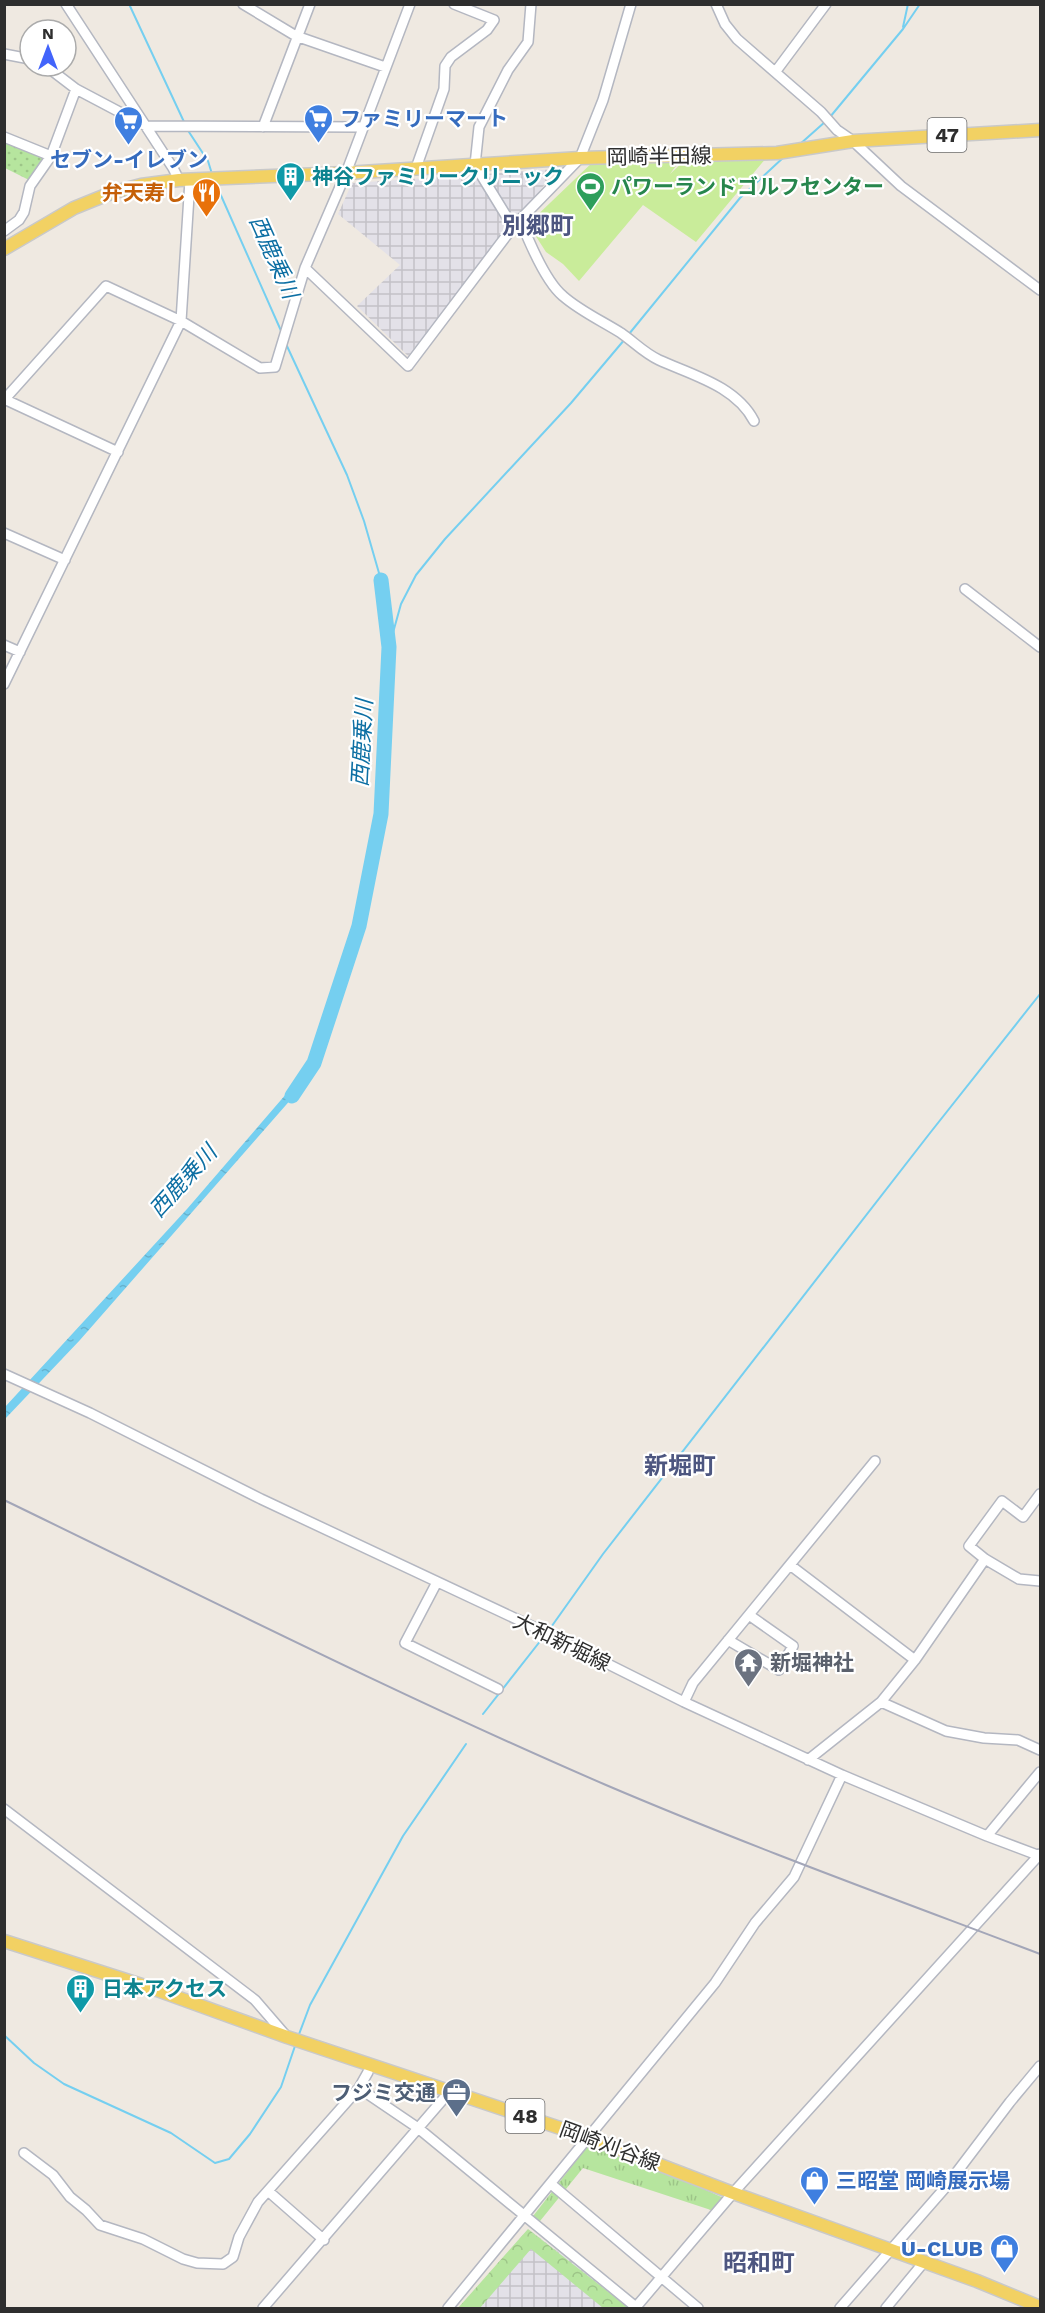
<svg xmlns="http://www.w3.org/2000/svg" width="1045" height="2313" font-family="'Work Sans','Noto Sans JP',sans-serif">
<style>
.industrial{fill:url(#industrial-grid)}
.grass{fill:url(#grass-tufts)}
.forest{fill:url(#forest-crowns)}
.park{fill:url(#park-dots)}
.pitch{fill:#c9ec9a}
.water{fill:url(#water-ripples)}
.lines{fill:none;stroke-linecap:round;stroke-linejoin:round}
.stream{stroke:#75cff0;stroke-width:2}
.river{stroke:#75cff0;stroke-width:15}
.minor-casing{stroke:#b4b7c1;stroke-width:12}
.major-casing{stroke:#c9c9c9;stroke-width:15}
.minor{stroke:#fff;stroke-width:9}
.major{stroke:#f2d163;stroke-width:12}
.rail{stroke:#a3a6b8;stroke-width:2}
.labels{text-anchor:middle;dominant-baseline:central;stroke-width:4.5;stroke-linejoin:round;paint-order:stroke}
.shield{fill:#fff;stroke:#6d6d6d;stroke-width:1.5}
.shield-label{font-size:20px;font-weight:bold;fill:#2e2e2e}
.shop-label{font-size:21px;font-weight:bold;fill:#366cbe;stroke:#fff;text-anchor:start}
.street-label{font-size:21px;fill:#2e2e2e;stroke:#fff}
.culture-label{font-size:21px;font-weight:bold;fill:#0d838f;stroke:#fff;text-anchor:start}
.leisure-label{font-size:21px;font-weight:bold;fill:#27864d;stroke:#fff;text-anchor:start}
.food-label{font-size:21px;font-weight:bold;fill:#c56008;stroke:#fff;text-anchor:end}
.worship-label{font-size:21px;font-weight:bold;fill:#5b616d;stroke:#fff;text-anchor:start}
.service-label{font-size:21px;font-weight:bold;fill:#4e5e75;stroke:#fff;text-anchor:end}
.water-label{font-size:22px;font-style:italic;fill:#0d6fa3;stroke:#fff}
.quarter-label{font-size:24px;font-weight:bold;fill:#4d5680;stroke:#fff}
</style>
<defs>
<pattern id="industrial-grid" width="8" height="8" patternUnits="userSpaceOnUse" patternTransform="scale(1.5)"><rect width="8" height="8" fill="#e3e1e8"/><path d="M0 4h8M4 0v8" fill="none" stroke="#c3c1c7"/></pattern>
<pattern id="grass-tufts" width="24" height="20" patternUnits="userSpaceOnUse" patternTransform="scale(1.5)"><rect width="24" height="20" fill="#b6e59e"/><path d="M3 7l-1-3M5 7V3M7 7l1-3M15 17l-1-3M17 17v-4M19 17l1-3" fill="none" stroke="#9dc588"/></pattern>
<pattern id="forest-crowns" width="20" height="18" patternUnits="userSpaceOnUse" patternTransform="scale(1.5)"><rect width="20" height="18" fill="#b6e59e"/><path d="M2 6a3 3 0 1 1 6 0M12 15a3 3 0 1 1 6 0" fill="none" stroke="#9dc588"/></pattern>
<pattern id="park-dots" width="8" height="8" patternUnits="userSpaceOnUse" patternTransform="scale(1.5)"><rect width="8" height="8" fill="#b6e59e"/><path d="M2 2h.1M6 6h.1" fill="none" stroke="#9dc588" stroke-width="1.8" stroke-linecap="round"/></pattern>
<pattern id="water-ripples" width="26" height="14" patternUnits="userSpaceOnUse" patternTransform="scale(1.5)"><rect width="26" height="14" fill="#75cff0"/><path d="M2 4q2-2 4 0t4 0M15 11q2-2 4 0t4 0" fill="none" stroke="#66b2ce"/></pattern>
</defs>
<rect width="100%" height="100%" fill="#efe9e1"/>
<!-- industrial -->
<path class="industrial" d="M557 169 408 356 357 306 400 265 338 214 352 183Z
M528 2229 633 2308H459Z"/>
<!-- grass -->
<path class="grass" d="M593 2139 728 2200 717 2212 583 2168 536 2226 530 2220Z"/>
<!-- forest -->
<path class="forest" d="M528 2229 629 2308H603L531 2249 480 2308H458Z"/>
<!-- park -->
<path class="park" d="M4 141 45 157 31 181 5 168Z"/>
<!-- pitch -->
<path class="pitch" d="M767 157 696 242 643 205 579 281 563 264 546 252 528 224 596 159H681L670 174 685 160Z"/>
<!-- water -->
<path class="water" d="M299 1079 307 1081 80 1340 5 1419V1407L187 1209Z"/>
<g class="lines">
<!-- stream -->
<path class="stream" d="M129 4 185 124
M903 27 908 4
M830 117 903 29 920 4
M187 129 208 161 212 174
M799 145 826 121
M215 182 282 333
M629 334 740 198 785 156
M286 344 347 475 364 521 381 580
M389 647 401 604 416 575 445 539 571 403 625 339
M549 1630 603 1554 930 1133 1040 994
M483 1714 545 1635
M4 2035 34 2063 64 2084 171 2133 215 2163 229 2159 250 2134 281 2087 295 2046
M298 2037 310 2005 403 1836 466 1744"/>
<!-- river -->
<path class="river" d="M292 1096 314 1063 359 926 381 814 389 647 381 580"/>
<defs>
<path id="minor" d="M66 4 173 168 179 180
M243 4 296 36 385 67
M716 4 725 24 737 39 821 112 837 130 853 141 901 186 1040 290
M4 54 30 59
M46 66 76 89 146 126 362 127
M776 71 826 4
M263 127 310 4
M4 137 51 156
M416 168 444 89 445 66 451 57 487 30 494 20 454 4
M513 227 522 224C530 244 546 282 563 296 580 311 602 321 621 333 634 342 644 353 659 360 692 375 736 386 754 421
M513 227 475 165 479 127 508 70 528 42 531 4
M4 231 19 220 24 212 30 186 51 156 76 89
M305 268 408 366 513 227 580 158 603 100 631 4
M4 399 118 452
M4 400 106 286 181 321 260 368 275 367 305 268 346 173 410 4
M4 533 65 560
M965 589 1040 647
M4 645 20 652
M4 684 181 321 190 180
M4 1374 90 1413 261 1499 542 1631 684 1702 842 1775 987 1836 1040 1856
M1040 1494 1023 1517 1002 1501 969 1546 985 1559 1019 1579 1040 1581
M790 1565 915 1660
M437 1582 405 1643 498 1689
M728 1640 779 1670 793 1646 749 1615
M684 1702 693 1683 875 1461
M881 1702 946 1731 984 1738 1018 1740 1040 1750
M808 1760 881 1702 915 1660 985 1559
M4 1809 255 2000 287 2037
M987 1836 1040 1772
M359 2088 418 2128 637 2308
M24 2153 53 2175 70 2197 86 2210 100 2225 143 2239 183 2259 197 2263 223 2264 233 2257 239 2237 258 2202 359 2088 368 2072
M551 2184 698 2308
M268 2191 324 2240
M636 2307 733 2193 1040 1854
M263 2308 451 2090
M448 2308 715 1983 755 1923 794 1877 842 1775
M840 2308 944 2189 1010 2102 1040 2066
M886 2308 924 2262"/>
<path id="major" d="M4 249 74 208 111 193 141 185 179 180 346 173 580 158 777 153 853 141 1040 130
M4 1941 157 1990 287 2037 590 2138 733 2193 977 2281 1040 2307"/>
</defs>
<!-- minor casing -->
<use href="#minor" class="minor-casing"/>
<!-- major casing -->
<use href="#major" class="major-casing"/>
<!-- minor -->
<use href="#minor" class="minor"/>
<!-- major -->
<use href="#major" class="major"/>
<!-- rail -->
<path class="rail" d="M4 1500C204 1597 402 1697 606 1785 749 1846 895 1899 1040 1954"/>
</g>
<!-- icons -->
<defs>
<symbol id="supermarket-pin" viewBox="-11 -11 22 30"><path d="M0 17L-7.5 6A9.5 9.5 0 1 1 7.5 6Z" fill="#3f7fe0" stroke="#fff"/><path d="M-6-5.5h2.5l.6 2H6L4.5 2H-2.5L-4.4-4H-6ZM-1.5 3.2a1.3 1.3 0 1 0 .1 0ZM3 3.2a1.3 1.3 0 1 0 .1 0Z" fill="#fff"/></symbol>
<symbol id="building-pin" viewBox="-11 -11 22 30"><path d="M0 17L-7.5 6A9.5 9.5 0 1 1 7.5 6Z" fill="#0f9aa8" stroke="#fff"/><path d="M-4-6H4V6H1V3H-1V6H-4ZM-2.5-4.3h1.7v1.8h-1.7ZM.8-4.3h1.7v1.8H.8ZM-2.5-1h1.7V.8h-1.7ZM.8-1h1.7V.8H.8Z" fill="#fff"/></symbol>
<symbol id="stadium-pin" viewBox="-11 -11 22 30"><path d="M0 17L-7.5 6A9.5 9.5 0 1 1 7.5 6Z" fill="#2e9e5b" stroke="#fff"/><path d="M0-5a6.5 5 0 1 0 0 10a6.5 5 0 1 0 0-10ZM-3.5-1.8h7v3.6h-7Z" fill="#fff"/></symbol>
<symbol id="restaurant-pin" viewBox="-11 -11 22 30"><path d="M0 17L-7.5 6A9.5 9.5 0 1 1 7.5 6Z" fill="#e8710a" stroke="#fff"/><path d="M-5-6h1v4h1v-4h1v4h1v-4h1v5L-1.5 .5V6h-2V.5L-5-1ZM5-6V6H3V1.5H1.5Q1.5-4 5-6Z" fill="#fff"/></symbol>
<symbol id="temple-pin" viewBox="-11 -11 22 30"><path d="M0 17L-7.5 6A9.5 9.5 0 1 1 7.5 6Z" fill="#6b7280" stroke="#fff"/><path d="M0-6L5-2H3V0L6.5 2.5H4V6H1.5V3h-3V6H-4V2.5H-6.5L-3 0V-2H-5Z" fill="#fff"/></symbol>
<symbol id="office-pin" viewBox="-11 -11 22 30"><path d="M0 17L-7.5 6A9.5 9.5 0 1 1 7.5 6Z" fill="#5c6f8a" stroke="#fff"/><path d="M-6-3h4V-5.5h4V-3h4V5H-6ZM-1-4.5V-3h2v-1.5ZM-6 0V1H6V0Z" fill="#fff"/></symbol>
<symbol id="shop-pin" viewBox="-11 -11 22 30"><path d="M0 17L-7.5 6A9.5 9.5 0 1 1 7.5 6Z" fill="#3f7fe0" stroke="#fff"/><path d="M-5-2.5h2.3a2.7 3.5 0 0 1 5.4 0H5L5.5 6h-11ZM-1.5-2.5h3a1.5 2.3 0 0 0-3 0Z" fill="#fff"/></symbol>
</defs>
<g fill-rule="evenodd">
<use href="#supermarket-pin" x="302" y="102" width="33" height="45"/>
<use href="#supermarket-pin" x="112" y="104" width="33" height="45"/>
<use href="#building-pin" x="274" y="160" width="33" height="45"/>
<use href="#stadium-pin" x="574" y="170" width="33" height="45"/>
<use href="#restaurant-pin" x="190" y="176" width="33" height="45"/>
<use href="#temple-pin" x="732" y="1646" width="33" height="45"/>
<use href="#building-pin" x="64" y="1972" width="33" height="45"/>
<use href="#office-pin" x="440" y="2076" width="33" height="45"/>
<use href="#shop-pin" x="798" y="2164" width="33" height="45"/>
<use href="#shop-pin" x="988" y="2232" width="33" height="45"/>
</g>
<g class="labels">
<!-- shield labels -->
<g class="shield">
<rect x="927.5" y="118" width="39" height="34" rx="4.5"/>
<rect x="505.5" y="2099" width="39" height="34" rx="4.5"/>
</g>
<g class="shield-label">
<text x="947" y="135">47</text>
<text x="525" y="2116">48</text>
</g>
<!-- shop labels -->
<g class="shop-label">
<text x="340" y="118">ファミリーマート</text>
<text x="129" y="159" text-anchor="middle">セブン-イレブン</text>
<text x="836" y="2180">三昭堂 岡崎展示場</text>
<text x="983" y="2248" text-anchor="end">U-CLUB</text>
</g>
<!-- street labels -->
<g class="street-label">
<text transform="translate(659 156) rotate(-1)">岡崎半田線</text>
<text transform="translate(562 1642) rotate(26)">大和新堀線</text>
<text transform="translate(610 2146) rotate(20)">岡崎刈谷線</text>
</g>
<!-- culture labels -->
<g class="culture-label">
<text x="312" y="176">神谷ファミリークリニック</text>
<text x="102" y="1988">日本アクセス</text>
</g>
<!-- leisure labels -->
<g class="leisure-label">
<text x="611" y="186">パワーランドゴルフセンター</text>
</g>
<!-- food labels -->
<g class="food-label">
<text x="186" y="192">弁天寿し</text>
</g>
<!-- worship labels -->
<g class="worship-label">
<text x="770" y="1662">新堀神社</text>
</g>
<!-- service labels -->
<g class="service-label">
<text x="436" y="2092">フジミ交通</text>
</g>
<!-- water labels -->
<g class="water-label">
<text transform="translate(274 257) rotate(66)">西鹿乗川</text>
<text transform="translate(362 743) rotate(-87)">西鹿乗川</text>
<text transform="translate(183 1181) rotate(-48)">西鹿乗川</text>
</g>
<!-- quarter labels -->
<g class="quarter-label">
<text x="538" y="226">別郷町</text>
<text x="680" y="1466">新堀町</text>
<text x="759" y="2263">昭和町</text>
</g>
</g>
<!-- border -->
<rect width="1045" height="2313" fill="none" stroke="#2e2e2e" stroke-width="12"/>
<!-- north arrow -->
<g transform="translate(48 48)"><circle r="28" fill="#ffffff" stroke="#ababab" stroke-width="1.5"/>
<path d="M0-4.5L10 22L0 15L-10 22Z" fill="#4264fb"/>
<text y="-9" font-size="16" font-weight="bold" text-anchor="middle" fill="#2e2e2e">N</text>
</g>
</svg>
